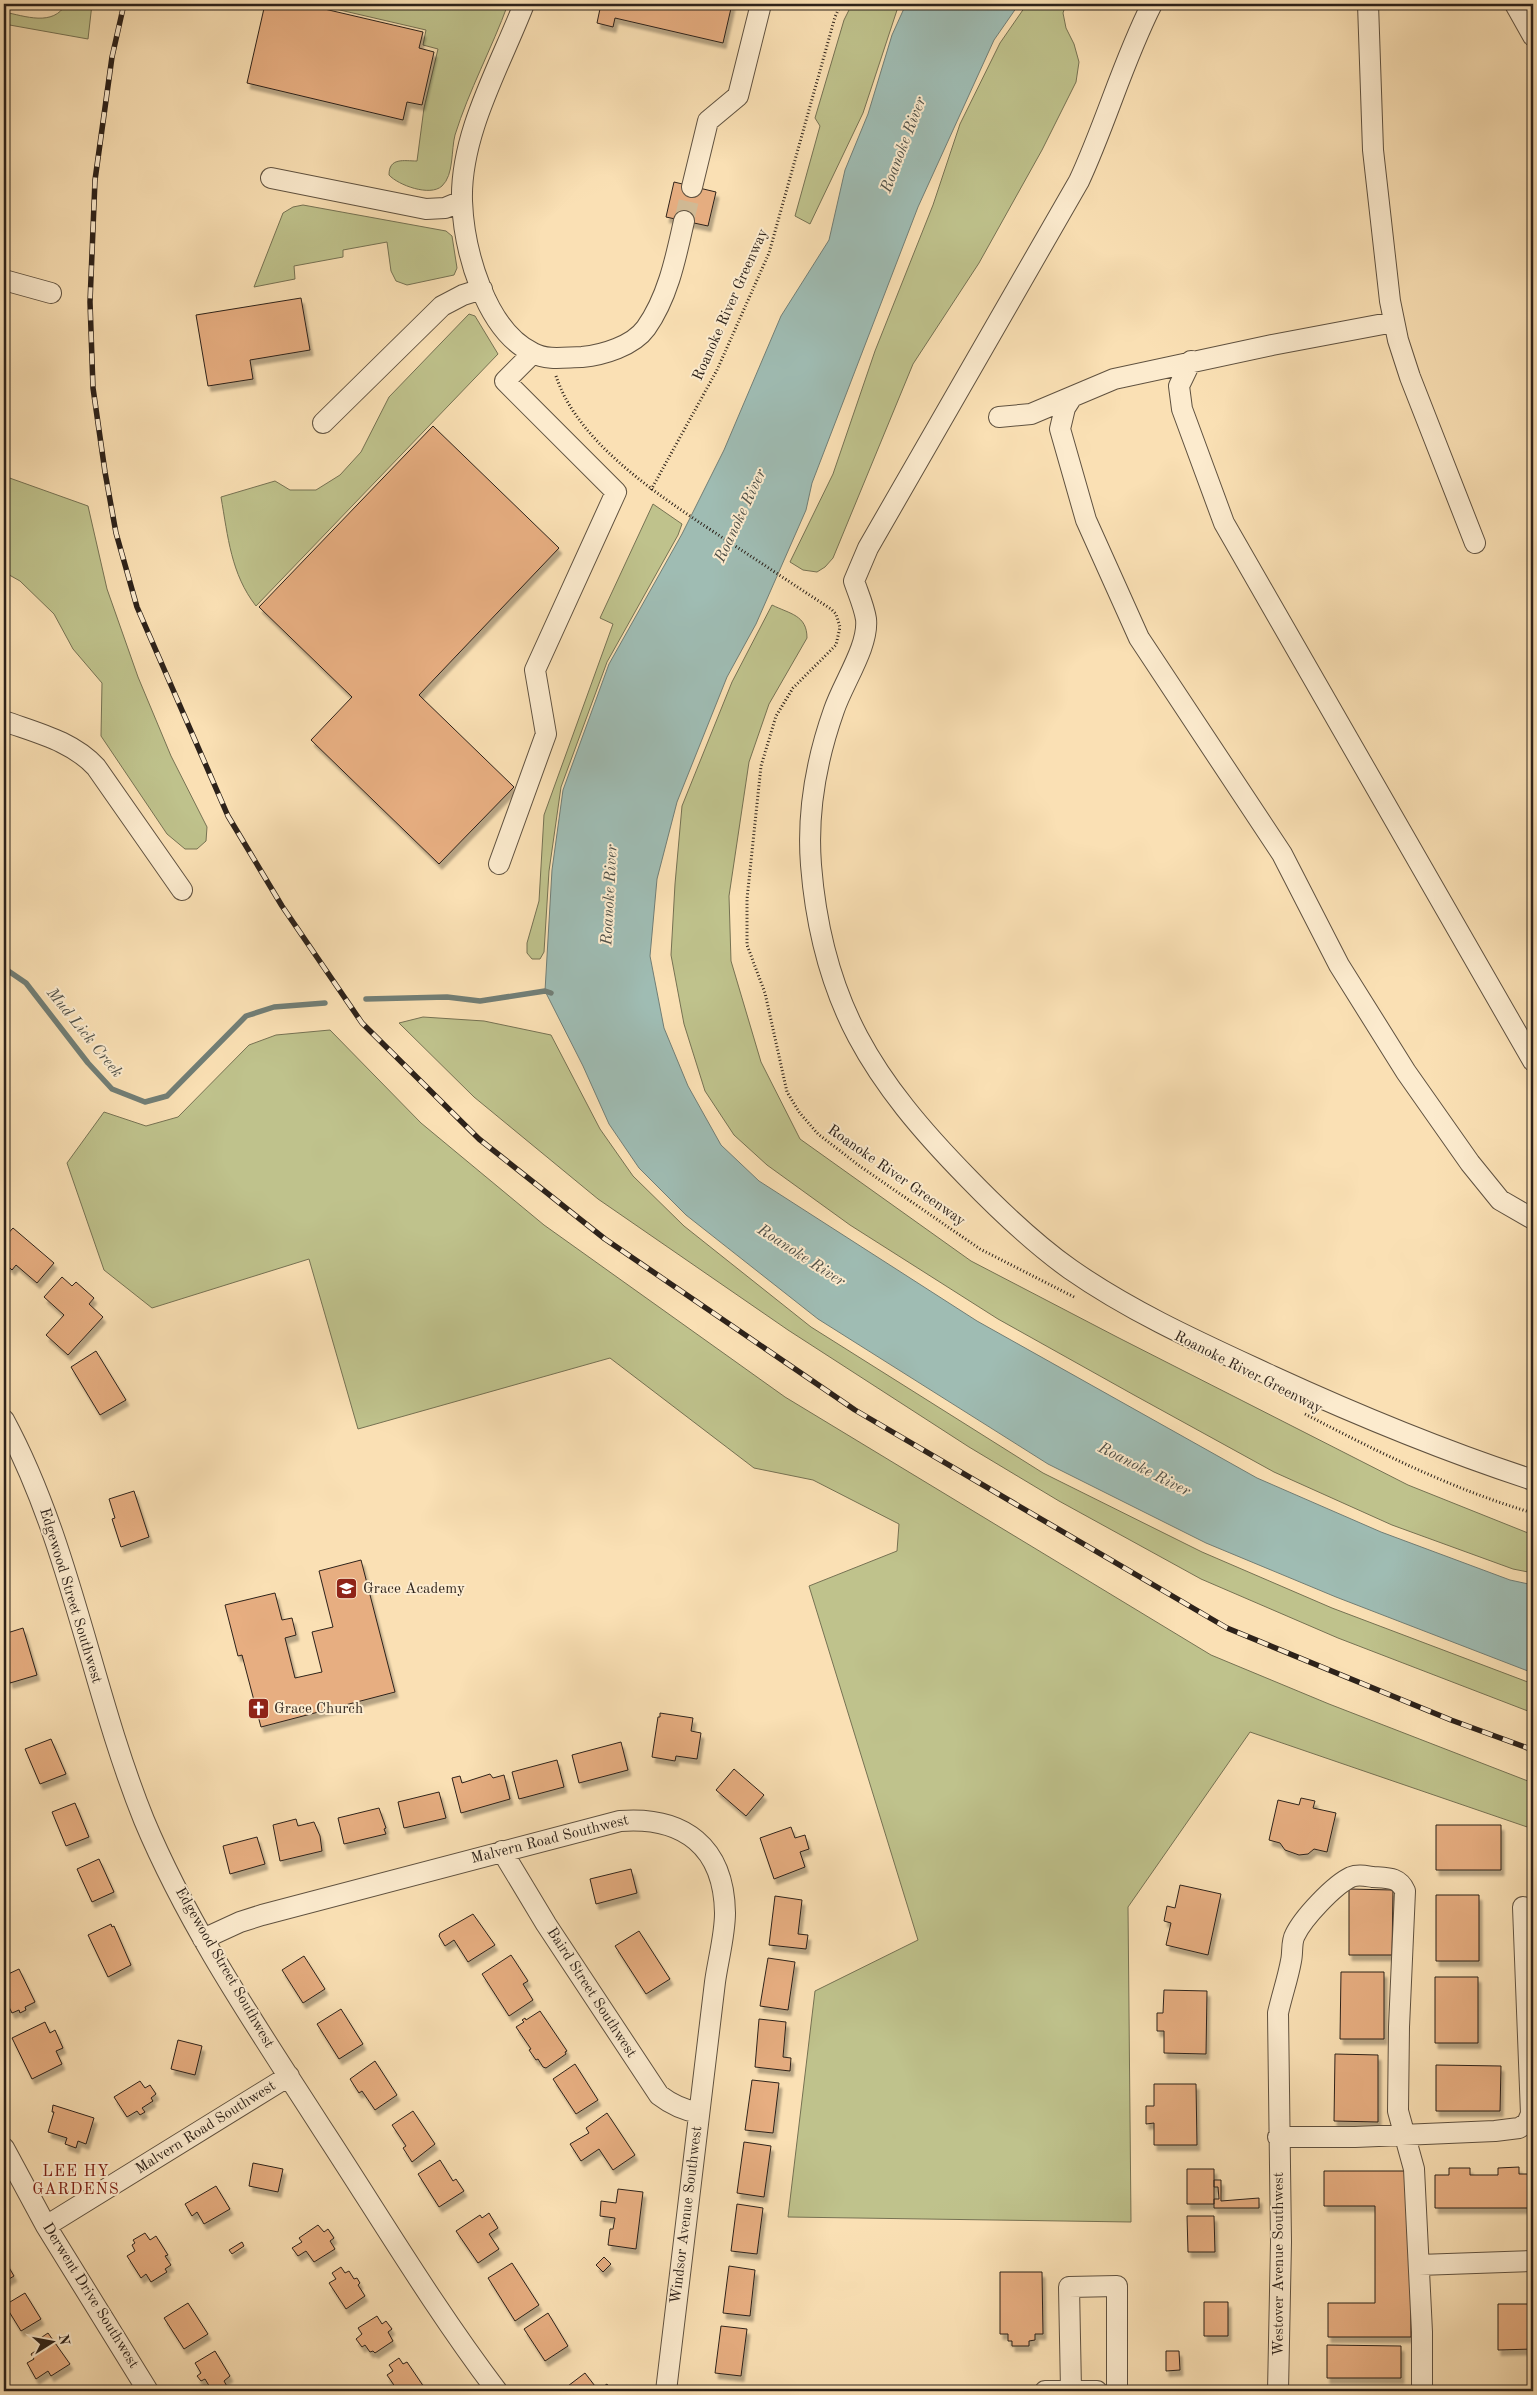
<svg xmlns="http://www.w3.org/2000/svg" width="1537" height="2395" font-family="'Old Standard TT',serif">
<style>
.green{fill:#bfc28c;stroke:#767253}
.water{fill:#9fbcb3;stroke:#717e76}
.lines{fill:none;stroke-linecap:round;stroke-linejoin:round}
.stream{stroke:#717e76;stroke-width:5.5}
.building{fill:#e7ae81;stroke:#2d221a;filter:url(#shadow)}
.minor-tunnel{stroke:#d1ba95;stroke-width:20;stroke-dasharray:20 10;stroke-linecap:butt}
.minor-casing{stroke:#605240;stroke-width:22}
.path{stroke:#2d221a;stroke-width:3;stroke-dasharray:1 2.5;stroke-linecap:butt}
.minor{stroke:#fcebce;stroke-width:20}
.rail-casing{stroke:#2d221a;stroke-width:5.5}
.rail{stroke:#fcebce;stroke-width:4;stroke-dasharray:11;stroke-linecap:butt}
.labels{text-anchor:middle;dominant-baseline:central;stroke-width:4;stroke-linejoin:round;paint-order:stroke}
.street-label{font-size:15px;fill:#2d221a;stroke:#fcebce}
.poi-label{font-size:15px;fill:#2d221a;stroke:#fcebce;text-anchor:start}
.water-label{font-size:16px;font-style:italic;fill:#4f5048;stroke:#fcebce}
.neighbourhood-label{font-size:16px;letter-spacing:1px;fill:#7a1f14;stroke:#fcebce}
</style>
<defs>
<filter id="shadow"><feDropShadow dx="3" dy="5.5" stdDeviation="1" flood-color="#0004"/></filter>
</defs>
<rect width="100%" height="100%" fill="#fae0b4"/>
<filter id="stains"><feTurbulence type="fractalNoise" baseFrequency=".004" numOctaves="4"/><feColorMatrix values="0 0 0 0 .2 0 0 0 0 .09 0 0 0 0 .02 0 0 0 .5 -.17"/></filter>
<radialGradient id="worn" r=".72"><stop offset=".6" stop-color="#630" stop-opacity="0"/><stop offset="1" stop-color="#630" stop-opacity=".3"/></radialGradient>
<!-- green -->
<path class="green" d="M66 4H92L88 39 4 24V12C25 16 53 27 66 4Z
M314 4H508C492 48 469 90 455 135 451 150 454 175 442 186 430 197 398 185 389 175 389 157 404 161 417 161L424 108 438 49 423 45 426 30Z
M852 4H899L863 113 810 224 795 216 820 126 815 118 844 20Z
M1027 4H1066L1063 13 1066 28 1074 44 1079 62 1076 82 1042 150 979 263 913 364 833 558 825 567 817 572 803 570 790 562 833 474 875 351 933 205 960 124 1000 43Z
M303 205 446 231 452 236 457 268 454 275 407 285 396 281 391 271 387 242 343 250V257L294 266 295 279 254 287 283 213 293 207Z
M469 314 475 316 498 354 256 606C231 574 228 537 221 497L275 481 290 490H316L340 475 361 452 389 397Z
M4 476 88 506 107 589 138 677 171 756 207 827 206 841 197 849H185L167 834 101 736 102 683 73 649 54 614 20 581 4 572Z
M653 504 682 524 678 535 607 662 561 787 549 871 544 952 540 959H532L527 953V943L539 901 544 815 613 624 600 618Z
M772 605C790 614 807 615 807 638L769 704 749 762 729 896 731 961 761 1062 800 1139 971 1261 1117 1337 1408 1485 1533 1535V1573L1513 1569 1392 1525 1274 1472 1134 1395 998 1319 850 1225 767 1165 734 1135 705 1091 684 1024 671 955 675 884 682 806 732 682Z
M423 1017 484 1021 551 1035 600 1129 633 1176 684 1226 811 1327 1043 1473 1202 1552 1332 1608 1533 1684V1713L1338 1638 1201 1579 1059 1501 969 1447 788 1330 598 1199 474 1097 399 1023Z
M330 1030 421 1123 544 1225 785 1397 1211 1655 1329 1704 1533 1783V1829L1250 1732 1128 1907 1131 2222 788 2217 815 1991 918 1940 809 1586 897 1551 899 1524 813 1480 754 1468 610 1358 358 1429 309 1259 152 1308 104 1270 67 1163 104 1112 146 1126 178 1117 249 1045 276 1035Z"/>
<!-- water -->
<path class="water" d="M906 4H1019L994 40 918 207 812 483 806 510 756 624 727 677 677 802 657 879 650 956 664 1028 688 1086 721 1145 759 1181 977 1321 1257 1478 1381 1532 1510 1580 1533 1585V1673L1336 1597 1206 1543 1048 1464 818 1319 686 1215 639 1168 609 1124 583 1066 545 991 552 870 563 790 609 664 682 534 724 450 781 316 829 240 845 170 868 114 892 35Z"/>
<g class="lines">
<!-- stream -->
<path class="stream" d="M4 968 26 983 88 1063 112 1089 145 1102 167 1096 246 1016 274 1007 325 1003
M366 999 447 997 480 1001 545 991 551 993"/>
</g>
<!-- building -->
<path class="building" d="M265 4H303L423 32 419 48 434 52 422 105 407 102 403 120 247 83Z
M601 4H732L723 43 615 18 613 27 597 23Z
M674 182 716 192 708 226 666 217Z
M301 298 310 350 250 360 253 379 208 386 196 315Z
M433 426 559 548 419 695 514 787 439 864 311 740 352 697 259 607Z
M13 1228 54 1263 37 1283 16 1265 12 1270 4 1262V1238Z
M62 1277 72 1286 76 1282 94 1298 89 1304 103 1317 68 1355 46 1335 64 1315 44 1297Z
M96 1351 126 1400 100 1415 71 1367Z
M134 1491 149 1537 121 1547 112 1519 115 1518 109 1499Z
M361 1560 395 1692 261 1727 242 1655 238 1656 225 1605 275 1593 282 1620 292 1618 296 1635 285 1638 295 1678 322 1672 312 1632 333 1627 319 1571Z
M23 1628 37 1675 10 1683 8 1675 4 1676V1634Z
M660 1713 693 1718 691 1731 701 1733 697 1759 676 1756 675 1761 652 1757 658 1717H660Z
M51 1739 66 1774 40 1784 25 1749Z
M621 1742 628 1770 579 1783 572 1755Z
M557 1760 564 1787 519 1799 512 1772Z
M734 1769 764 1795 746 1816 716 1790Z
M490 1774 493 1778 504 1775 510 1799 461 1813 452 1778 460 1776 462 1783Z
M439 1792 446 1818 404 1828 398 1802Z
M1301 1798 1315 1801 1313 1808 1336 1813 1327 1852 1314 1849 1308 1854 1299 1855 1285 1850 1280 1843 1269 1840 1278 1800 1299 1805Z
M75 1803 89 1837 66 1846 52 1812Z
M379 1808 386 1828 384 1829 386 1834 344 1844 338 1818Z
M296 1819 298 1826 314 1822 320 1836 322 1851 280 1861 273 1825Z
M1436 1825H1501V1870H1436Z
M791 1827 795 1838 805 1835 809 1849 800 1852 805 1867 774 1879 760 1838Z
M257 1837 265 1864 230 1874 223 1846Z
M99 1859 114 1892 92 1902 77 1869Z
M631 1869 637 1893 596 1904 590 1879Z
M1180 1885 1221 1894 1208 1955 1166 1945 1171 1923 1164 1921 1167 1906 1175 1908Z
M1349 1889 1393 1890 1392 1955H1349Z
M1436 1895H1479V1961H1436Z
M775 1896 802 1900 798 1934 808 1935 806 1949 769 1945Z
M473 1914 495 1945 468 1962 454 1940 445 1946 439 1936 440 1933Z
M111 1924 112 1927 114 1926 131 1965 108 1977 88 1935Z
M639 1931 670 1979 646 1994 615 1946Z
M511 1955 528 1981 523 1984 533 2000 509 2016 482 1974Z
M304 1956 325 1989 303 2003 282 1970Z
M768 1958 795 1962 788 2010 760 2006Z
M19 1969 35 2002 25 2007 26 2010 20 2013 19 2010 12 2013 6 2001 4 2002V1976Z
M1341 1972H1384V2039H1340Z
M1435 1977H1478V2043H1435Z
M1164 1990 1207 1991 1206 2054 1164 2053V2031H1157V2013H1163Z
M341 2009 363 2044 339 2059 317 2024Z
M540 2011 567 2051 565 2052 566 2054 546 2068 543 2067 538 2059 536 2060 529 2050 531 2049 516 2027 524 2022 522 2020 525 2018 526 2020Z
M759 2019 786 2022 783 2057 791 2058 790 2071 755 2067Z
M45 2022 50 2033 55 2030 63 2048 56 2051 62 2064 32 2079 12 2038Z
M178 2040 202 2046 195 2075 171 2069Z
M1335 2054 1378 2055V2122L1334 2121Z
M375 2061 397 2095 375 2110 362 2091 359 2093 350 2079Z
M575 2064 598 2100 576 2114 553 2079Z
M1436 2065 1501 2066 1500 2111H1436Z
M752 2080 779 2083 773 2133 745 2130Z
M140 2081 145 2088 150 2085 156 2094 151 2098 153 2101 142 2108 145 2112 140 2115 137 2111 127 2117 114 2097Z
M1154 2084H1196L1197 2145H1154V2123L1146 2124V2106H1154Z
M53 2105 94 2118 86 2144 78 2141 76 2148 65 2144 67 2138 48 2132 54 2112H52Z
M413 2111 435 2144 412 2162 403 2148 406 2146 392 2125Z
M607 2113 635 2155 613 2170 599 2149 581 2161 570 2144 589 2133 586 2128Z
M744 2142 771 2146 764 2197 737 2193Z
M440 2160 453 2181 456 2179 464 2191 439 2207 418 2174Z
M253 2163 283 2169 278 2192 249 2186Z
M1519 2167V2174H1533V2208H1435V2175H1449V2168H1470V2175H1498V2168Z
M1187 2169H1214V2204H1187Z
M1324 2171H1410L1411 2337H1328V2303H1375V2206H1324Z
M1214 2180H1221V2201L1259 2198V2208H1214V2199H1219L1218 2187H1214Z
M216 2186 230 2209 204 2224 197 2212 192 2216 185 2204Z
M618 2189 643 2192 636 2249 608 2245 610 2229H613L615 2218 600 2216 601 2201 616 2203Z
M737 2204 763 2208 757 2254 731 2251Z
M489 2213 498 2228 489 2234 499 2249 478 2263 456 2231 480 2215 482 2218Z
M1187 2216H1214L1215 2252H1188Z
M318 2225 324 2232 328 2229 334 2238 330 2241 335 2249 314 2262 306 2251 298 2256 292 2248 302 2242 299 2238Z
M145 2233 150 2240 156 2236 168 2255 165 2256 171 2265 165 2269 167 2272 151 2282 146 2274 141 2278 127 2256 135 2251 132 2245 135 2243 133 2240Z
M242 2242 244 2246 232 2254 229 2250Z
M604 2257 611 2264 603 2272 596 2265Z
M4 2259 14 2276 4 2282Z
M512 2263 539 2305 515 2321 488 2278Z
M729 2266 755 2270 750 2316 723 2313Z
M341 2267 345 2273 349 2271 354 2279 357 2278 360 2283 358 2285 365 2296 346 2309 329 2283 336 2279 332 2273Z
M1000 2272H1042L1043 2334H1035V2340L1029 2341V2346H1012V2341H1008V2334H1000Z
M25 2293 41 2319 21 2331 5 2305Z
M1204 2302H1228V2336H1204Z
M188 2303 208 2334 184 2349 164 2318Z
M1498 2304H1533V2349L1498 2350Z
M548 2313 568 2346 545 2361 524 2329Z
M377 2316 382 2324 386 2321 392 2329 388 2332 393 2341 375 2353 373 2351 370 2352 365 2345 362 2347 356 2339 362 2334 358 2328Z
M721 2326 747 2329 741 2376 715 2373Z
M48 2333 70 2364 51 2376 48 2371 36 2379 27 2363 34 2359 31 2354 43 2346 39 2339Z
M1327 2345 1401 2346V2378H1327Z
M215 2351 230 2376 224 2381 228 2388 223 2391 211 2389 205 2379 201 2381 197 2376 201 2373 195 2363Z
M1166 2351H1179L1180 2370 1166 2371Z
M399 2358 403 2364 407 2362 424 2387 418 2391H398L387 2375 393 2371 389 2365Z
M585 2373 598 2390 607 2384 612 2391H566L564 2389Z"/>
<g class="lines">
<!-- minor-tunnel -->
<path class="minor-tunnel" d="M684 221 692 187"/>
<defs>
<path id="minor" d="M524 4C500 66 460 134 462 201 464 250 485 330 533 353 548 361 566 357 582 357 603 355 633 346 646 328 668 297 676 257 684 221
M1152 4C1123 61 1106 123 1079 181L868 548 854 581C858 593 864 606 866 619 869 646 843 683 834 710 817 758 807 813 811 865 822 1003 873 1081 968 1178 1000 1211 1032 1242 1070 1269 1133 1313 1203 1344 1272 1376 1357 1415 1444 1451 1533 1480
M1368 4 1373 150 1390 301 1398 340 1410 377 1475 543
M1515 4 1533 36
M271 178 426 209 445 208 462 201
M692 187 708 121 738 96 761 4
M4 280 51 293
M1191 361 1179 386 1182 409 1224 523 1533 1061
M1072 397 1065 408 1060 429 1086 520 1139 638 1282 854 1339 965 1406 1072 1470 1163 1500 1200 1533 1219
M999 417 1031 414 1114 379 1272 345 1394 322
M323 423 442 306 463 295 482 289
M4 721C37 733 72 741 96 767L182 890
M499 864 546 734 535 670 616 492 505 381 533 353
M4 1420C71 1544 91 1689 144 1820 190 1930 259 2030 323 2130 380 2217 434 2308 497 2391
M502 1851 546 1924 659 2095C672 2105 683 2110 699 2113
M203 1939 240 1922 262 1915 620 1821C684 1816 724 1847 725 1913 725 1935 718 1960 715 1982L666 2391
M1278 2137H1355L1495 2131 1519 2128 1527 2123 1531 2114 1523 1907
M4 2148 46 2226 148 2391
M46 2226 289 2076
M1419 2265 1533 2261
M1071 2390 1069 2287 1117 2286V2391
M1045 2391H1097
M1278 2391 1281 2242 1278 2013C1282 1995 1288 1978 1291 1961 1293 1953 1291 1942 1295 1935 1303 1918 1334 1885 1351 1877 1358 1874 1366 1876 1373 1877 1388 1878 1399 1877 1405 1891L1399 2027 1398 2111 1414 2169 1422 2332V2391"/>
</defs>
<!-- minor casing -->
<use href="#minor" class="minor-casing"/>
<!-- path -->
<path class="path" d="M556 376C579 447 669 502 729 542 763 564 797 587 831 609L836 614 840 627 836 645 793 688 776 716 761 766 747 899V945L765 993 787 1092 799 1112 818 1134 861 1167 980 1249 1076 1298
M651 490 717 370 769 253 835 17 841 4
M1305 1414C1378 1452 1454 1490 1533 1513"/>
<!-- minor -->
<use href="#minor" class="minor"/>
<defs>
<path id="rail" d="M124 4 112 57 95 180 90 302 93 388 105 472 116 533 137 607 228 816 282 906 362 1023 479 1139 605 1239 855 1410 1227 1628 1451 1720 1533 1750"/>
</defs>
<!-- rail casing -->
<use href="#rail" class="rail-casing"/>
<!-- rail -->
<use href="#rail" class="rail"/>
</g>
<!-- icons -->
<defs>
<symbol id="school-square" viewBox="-11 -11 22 22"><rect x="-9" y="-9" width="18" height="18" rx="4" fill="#8f2418" stroke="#fcebce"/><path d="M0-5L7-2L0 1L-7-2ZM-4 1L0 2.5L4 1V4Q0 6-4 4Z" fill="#fff"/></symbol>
<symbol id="church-square" viewBox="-11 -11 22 22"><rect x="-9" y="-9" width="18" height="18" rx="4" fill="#8f2418" stroke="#fcebce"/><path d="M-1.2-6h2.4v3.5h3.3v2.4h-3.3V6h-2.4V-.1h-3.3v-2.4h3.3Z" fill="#fff"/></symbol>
</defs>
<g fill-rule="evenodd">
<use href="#school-square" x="334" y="1576" width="25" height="25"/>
<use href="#church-square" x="246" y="1696" width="25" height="25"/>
</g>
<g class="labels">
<!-- street labels -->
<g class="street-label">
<text transform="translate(731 305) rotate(-66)">Roanoke River Greenway</text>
<text transform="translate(896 1176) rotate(35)">Roanoke River Greenway</text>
<text transform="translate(1248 1373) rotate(27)">Roanoke River Greenway</text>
<text transform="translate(70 1596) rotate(73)">Edgewood Street Southwest</text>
<text transform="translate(550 1840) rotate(-14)">Malvern Road Southwest</text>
<text transform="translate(224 1968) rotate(60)">Edgewood Street Southwest</text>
<text transform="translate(591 1993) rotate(57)">Baird Street Southwest</text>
<text transform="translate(206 2128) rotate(-32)">Malvern Road Southwest</text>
<text transform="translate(687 2215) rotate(-83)">Windsor Avenue Southwest</text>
<text transform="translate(1279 2264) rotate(-90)">Westover Avenue Southwest</text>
<text transform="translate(90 2296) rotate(58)">Derwent Drive Southwest</text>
</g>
<!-- poi labels -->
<g class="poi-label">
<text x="363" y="1589">Grace Academy</text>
<text x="274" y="1709">Grace Church</text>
</g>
<!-- water labels -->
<g class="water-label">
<text transform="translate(904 145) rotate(-69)">Roanoke River</text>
<text transform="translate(741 516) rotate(-65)">Roanoke River</text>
<text transform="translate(610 895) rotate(-87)">Roanoke River</text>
<text transform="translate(84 1033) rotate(51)">Mud Lick Creek</text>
<text transform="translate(801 1256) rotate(33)">Roanoke River</text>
<text transform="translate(1144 1470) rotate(27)">Roanoke River</text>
</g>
<!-- neighbourhood labels -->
<g class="neighbourhood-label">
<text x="76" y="2172">LEE HY<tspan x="76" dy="18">GARDENS</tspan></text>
</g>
</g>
<!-- margin -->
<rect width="1537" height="2395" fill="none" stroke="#fae0b4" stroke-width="20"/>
<rect x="5" y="5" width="1527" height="2385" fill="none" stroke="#2d221a" stroke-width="2.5"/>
<rect x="10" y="10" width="1517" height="2375" fill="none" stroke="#2d221a"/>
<!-- north arrow -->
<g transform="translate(52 2342) rotate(79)" stroke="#fcebce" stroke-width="4" paint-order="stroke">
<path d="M0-4L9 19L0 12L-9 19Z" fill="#2d221a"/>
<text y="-8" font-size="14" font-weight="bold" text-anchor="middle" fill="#2d221a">N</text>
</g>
<rect width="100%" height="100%" filter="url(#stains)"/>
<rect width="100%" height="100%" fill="url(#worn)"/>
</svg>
